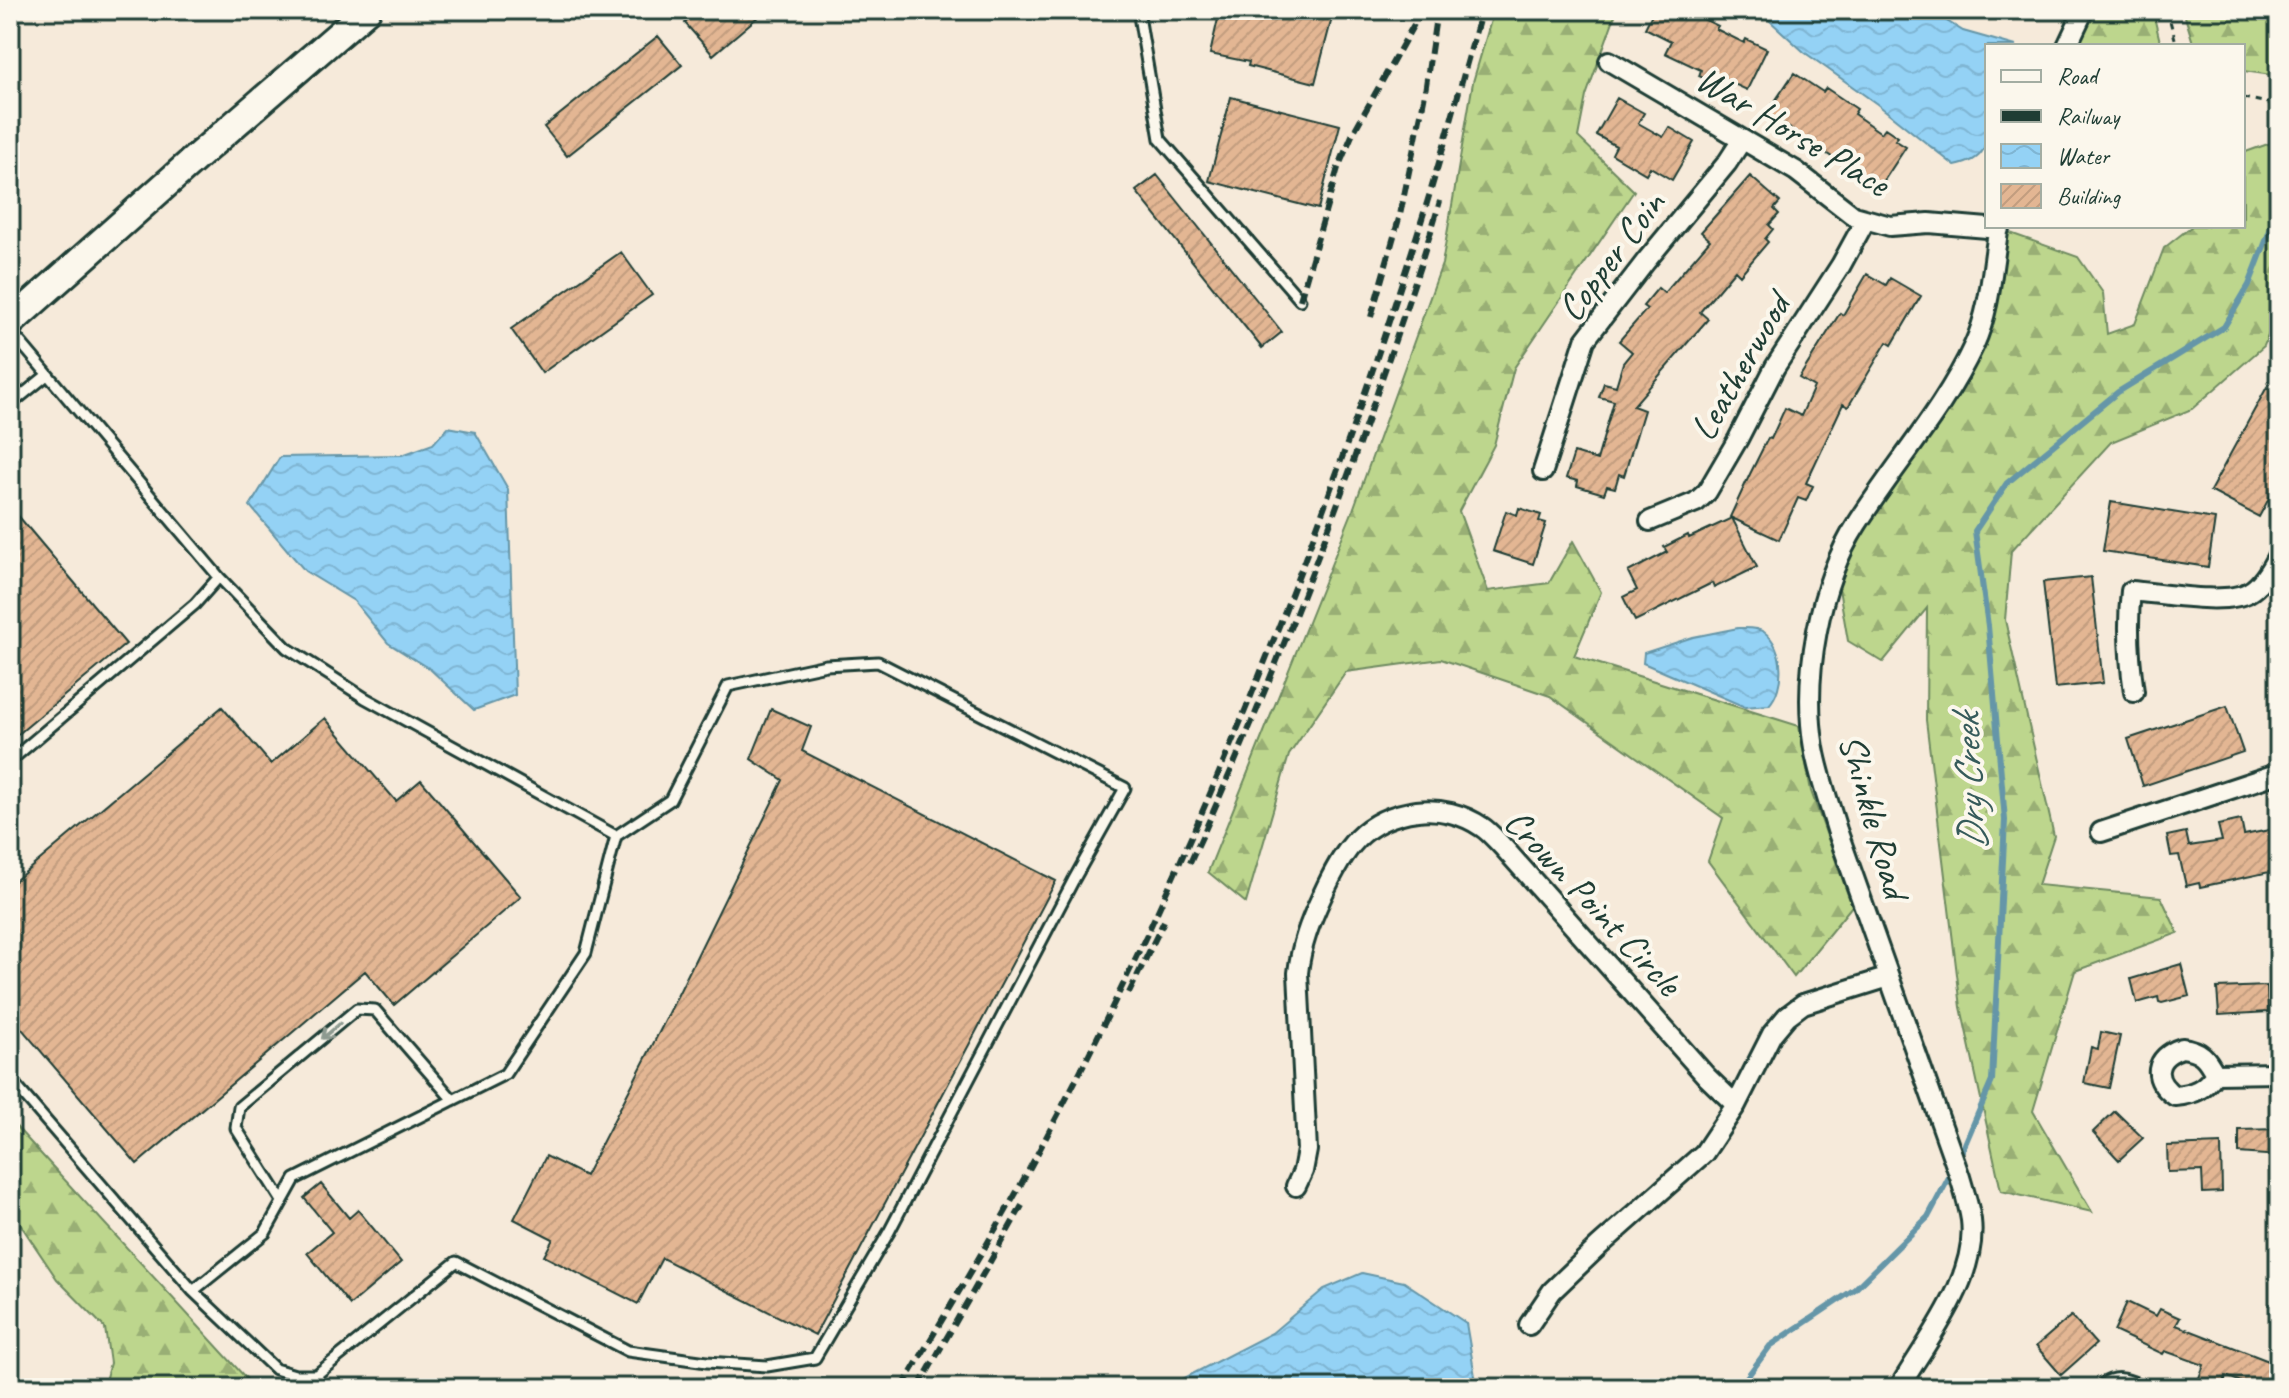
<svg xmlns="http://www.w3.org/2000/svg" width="2289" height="1398" font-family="Caveat,sans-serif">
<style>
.forest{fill:url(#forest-firs);stroke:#6e8a60;stroke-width:2}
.water{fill:url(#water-waves);stroke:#6596a8;stroke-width:2}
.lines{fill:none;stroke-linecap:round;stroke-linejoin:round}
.stream{stroke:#6596a8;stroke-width:6}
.building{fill:url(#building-hatch);stroke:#1f3d34;stroke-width:2}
.service-casing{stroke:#1f3d34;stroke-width:15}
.minor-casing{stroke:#1f3d34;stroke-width:24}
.secondary-casing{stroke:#1f3d34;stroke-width:32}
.path{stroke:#1f3d34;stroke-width:3;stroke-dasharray:6 6;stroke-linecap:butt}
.service{stroke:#fbf7ec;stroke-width:9}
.minor{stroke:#fbf7ec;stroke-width:18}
.secondary{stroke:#fbf7ec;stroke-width:26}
.rail{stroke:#1f3d34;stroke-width:6;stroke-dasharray:12 6;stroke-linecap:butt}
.oneway{stroke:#8d9a90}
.labels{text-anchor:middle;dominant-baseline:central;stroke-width:8;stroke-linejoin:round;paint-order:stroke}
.street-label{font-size:38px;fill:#1f3d34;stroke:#fbf7ec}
.water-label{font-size:40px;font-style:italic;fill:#365b5b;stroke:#fbf7ec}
</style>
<defs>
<pattern id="forest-firs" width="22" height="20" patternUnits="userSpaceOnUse" patternTransform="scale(2)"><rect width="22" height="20" fill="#bdd68d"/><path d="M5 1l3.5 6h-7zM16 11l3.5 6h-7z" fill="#99af74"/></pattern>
<pattern id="water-waves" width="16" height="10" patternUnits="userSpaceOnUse" patternTransform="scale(2)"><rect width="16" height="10" fill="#94d2f5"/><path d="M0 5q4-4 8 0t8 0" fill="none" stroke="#7fb5d3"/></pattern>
<pattern id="building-hatch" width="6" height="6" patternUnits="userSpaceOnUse" patternTransform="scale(2)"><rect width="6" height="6" fill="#e3b693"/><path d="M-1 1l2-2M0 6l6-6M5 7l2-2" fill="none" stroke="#c29d7f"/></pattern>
</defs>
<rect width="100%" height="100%" fill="#f6eada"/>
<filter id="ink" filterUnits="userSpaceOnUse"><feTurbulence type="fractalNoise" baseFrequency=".0125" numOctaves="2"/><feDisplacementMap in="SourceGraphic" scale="16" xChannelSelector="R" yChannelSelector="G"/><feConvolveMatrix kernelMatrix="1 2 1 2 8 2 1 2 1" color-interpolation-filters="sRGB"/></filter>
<g filter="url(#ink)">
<!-- forest -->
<path class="forest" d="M1494 10H1617L1586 96 1578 137 1634 191 1514 368 1494 445 1459 511 1488 591 1549 583 1573 541 1601 592 1574 656 1799 726 1811 791 1852 906 1794 977 1708 861 1723 818 1550 696 1441 659 1346 672 1289 755 1246 903 1208 872 1353 510 1442 264 1473 82Z
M2084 10H2162L2155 21 2161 46H2067Z
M2183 10H2279V76L2243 71V46H2194Z
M2279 140V308L2264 346 2192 409 2111 442 2011 551 2005 620 2054 836 2038 885 2161 897 2178 933 2075 971 2033 1111 2092 1212 2001 1191 1961 1007 1926 720 1927 608 1883 662 1848 641 1835 566 1975 344 1999 229 2078 257 2103 293 2107 334 2135 324 2164 248 2192 226H2243V153Z
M10 1120 255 1388H103L110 1363 105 1328 57 1279 10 1209Z"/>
<!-- water -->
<path class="water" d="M1758 10H1929L1963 31 2016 46H1987C1987 69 1992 132 1983 150 1978 160 1965 164 1955 166L1877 104 1804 52Z
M448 427 475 432 508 489 515 695 474 710 431 670 388 643 354 601 305 571 250 506 280 457 402 455 433 444Z
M1738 628C1746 628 1757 627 1764 632 1785 647 1785 688 1769 705L1745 707 1643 663 1644 653 1693 637Z
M1362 1273 1404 1282 1466 1323 1477 1388H1170L1171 1385 1272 1333 1324 1289Z"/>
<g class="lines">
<!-- stream -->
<path class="stream" d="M1959 1158 1992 1081 2005 820 1988 626 1975 531 2007 483 2118 392 2224 327 2249 285 2279 207
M1739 1388 1770 1346 1855 1289 1928 1217 1954 1168"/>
</g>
<!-- building -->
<path class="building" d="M700 10H766L713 55 685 23Z
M1220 10H1334L1315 83 1248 66 1249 62 1210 54Z
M1654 10H1685L1718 26 1716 29 1744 43 1746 39 1767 49 1747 90 1721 78 1718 85 1699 76 1701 70 1665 53 1671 41 1645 28Z
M658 36 682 65 567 156 544 127Z
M1794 73 1823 92 1826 88 1857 109 1854 114 1881 133 1885 128 1898 137 1895 140 1906 147 1879 188 1821 150 1819 153 1795 137 1798 134 1767 113Z
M1231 97 1340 125 1318 209 1209 181Z
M1617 98 1644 113 1638 123 1663 137 1669 127 1694 142 1672 180 1650 167 1646 174 1612 154 1616 146 1596 135Z
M1157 175 1282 332 1262 348 1136 191Z
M1750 176 1780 202 1774 209 1779 214 1769 225 1773 229 1765 239 1768 242 1740 275 1735 270 1700 312 1708 319 1633 406 1644 410 1624 476 1619 474 1615 488 1607 486 1604 494 1577 486 1578 481 1566 478 1574 453 1597 460 1614 401 1599 397 1604 383 1616 386 1623 363 1632 352 1619 341 1647 309 1643 306 1658 288 1664 293 1710 240 1701 232Z
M621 252 652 295 542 373 511 329Z
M1867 274 1886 285 1890 278 1921 296 1892 345 1887 342 1848 407 1843 404 1806 483 1813 486 1806 501 1798 498 1779 540 1732 518 1757 567 1714 588 1712 583 1635 621 1623 597 1637 590 1628 572 1667 552 1664 547 1688 535 1689 538 1732 518 1730 517 1750 474 1768 438 1771 439 1785 408 1801 416 1814 387 1799 378 1840 313 1843 315Z
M2267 387 2279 394V480L2259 517 2210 491Z
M2111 502 2215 519 2208 567 2103 551Z
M10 506 126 644 10 741Z
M1519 508 1541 515 1539 521 1546 523 1533 564 1493 551 1506 511 1517 515Z
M2091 577 2103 683 2055 688 2043 582Z
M2227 706 2243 752 2143 786 2128 739Z
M222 707 271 764 325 718 396 801 421 780 521 897 394 1005 365 971 137 1164 10 1015V885Z
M771 709 811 727 802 751 1056 881 815 1335 662 1258 638 1304 544 1256 553 1239 514 1219 546 1156 585 1176 667 1017 783 780 751 759Z
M2241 820 2244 835 2279 828V870L2200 887 2199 883 2186 886 2179 855 2171 856 2167 836 2186 832 2189 846 2222 841 2218 825Z
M2181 964 2189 996 2162 1003 2159 1002 2158 997 2137 1003 2131 979Z
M2267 986 2268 1012 2219 1015 2217 988Z
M2101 1032 2120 1036 2109 1088 2084 1083 2091 1047 2098 1049Z
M2115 1111 2143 1138 2119 1160 2093 1132Z
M2279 1129V1156L2239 1153V1130Z
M2221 1144 2222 1192 2203 1193 2202 1171 2168 1172 2167 1146Z
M321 1184 349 1218 358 1210 401 1262 350 1305 307 1253 332 1232 304 1198Z
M2127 1302 2156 1316 2160 1309 2180 1318 2176 1325 2279 1365V1388H2257L2226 1376 2222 1388H2211L2197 1383 2204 1365 2165 1351 2163 1354 2114 1331Z
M2071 1316 2096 1344 2061 1375 2036 1346Z"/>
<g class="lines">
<defs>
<path id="service" d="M1138 10 1160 139 1300 300
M10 330 219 577 287 648 365 698 616 836 586 953 505 1074 295 1179 265 1233 193 1291
M10 405 47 375
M10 761 195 604 219 577
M10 1079 193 1291 275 1369 295 1375H316L456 1262 628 1351 707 1362 767 1366 815 1358 889 1232 1073 881 1125 788 878 662 826 665 728 686 670 800 616 836
M282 1201 236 1128 239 1107 357 1009 375 1010 453 1100"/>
<path id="minor" d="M2067 46 2084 10
M1609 61 1796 171 1854 216 1890 226 1929 223 1999 229
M1543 471 1585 340 1646 261 1727 163 1742 140
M1650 521 1696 502 1707 492 1738 439 1775 367 1841 265 1865 221
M2134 692C2129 658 2127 625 2131 591 2160 593 2226 606 2249 592 2262 585 2272 567 2279 553
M2101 832 2279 773
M2182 1048C2201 1050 2207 1058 2215 1074 2204 1090 2194 1094 2175 1096 2151 1080 2154 1057 2182 1048Z
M2215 1074 2279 1073
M1296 1186 1303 1171 1307 1150 1298 973C1301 945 1310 922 1322 896 1343 850 1363 818 1417 811 1439 808 1463 814 1482 827 1490 832 1497 841 1504 848L1707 1077 1736 1105
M1529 1325 1552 1291 1599 1246 1704 1153 1736 1105 1772 1034 1787 1016 1803 1004 1889 977
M1899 1388C1927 1340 1978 1278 1971 1220 1969 1206 1964 1191 1960 1177L1837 830C1829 803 1819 776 1814 748 1802 678 1819 583 1857 524 1895 464 1944 410 1974 345 1991 308 1992 266 1999 226
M2105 1388C2115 1380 2125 1383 2136 1388"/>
<path id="secondary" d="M10 323 199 155 367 10"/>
</defs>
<!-- service casing -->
<use href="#service" class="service-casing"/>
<!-- minor casing -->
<use href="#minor" class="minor-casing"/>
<!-- secondary casing -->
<use href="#secondary" class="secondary-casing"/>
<!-- path -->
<path class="path" d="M2167 10 2177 46
M2243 98 2279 105"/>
<!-- service -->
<use href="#service" class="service"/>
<!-- minor -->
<use href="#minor" class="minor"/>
<!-- secondary -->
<use href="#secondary" class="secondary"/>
<!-- rail -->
<path class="rail" d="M1300 300 1338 168 1353 133 1422 10
M1371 317 1400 215 1424 99 1437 10
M1190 863C1260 710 1321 555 1376 396 1398 331 1421 267 1440 201
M1129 993 1164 921
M902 1388C941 1321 982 1254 1020 1186 1188 877 1322 541 1426 206 1446 141 1463 75 1482 10
M918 1388 1023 1204"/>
</g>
<!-- one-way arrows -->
<defs><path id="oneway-shaft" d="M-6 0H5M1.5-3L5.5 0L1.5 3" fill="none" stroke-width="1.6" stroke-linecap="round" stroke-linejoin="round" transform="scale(2)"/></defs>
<use class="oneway" href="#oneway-shaft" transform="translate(331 1031) rotate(140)"/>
</g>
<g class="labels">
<!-- street labels -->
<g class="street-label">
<text transform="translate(1793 131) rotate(31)">War Horse Place</text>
<text transform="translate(1611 256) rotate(-53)">Copper Coin</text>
<text transform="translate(1740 367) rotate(-60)">Leatherwood</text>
<text transform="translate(1874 816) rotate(74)">Shinkle Road</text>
<text transform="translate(1593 902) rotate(47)">Crown Point Circle</text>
</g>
<!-- water labels -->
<g class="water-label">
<text transform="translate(1969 782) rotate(-93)">Dry Creek</text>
</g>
</g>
<!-- margin -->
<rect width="2289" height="1398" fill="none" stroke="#fbf7ec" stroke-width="40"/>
<rect x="20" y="20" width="2249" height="1358" fill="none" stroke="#1f3d34" stroke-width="3" filter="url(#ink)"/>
<!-- legend -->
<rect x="1985" y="44" width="260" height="184" fill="#fbf7ec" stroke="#a3ada2" stroke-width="2"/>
<rect x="2001" y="70" width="40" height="12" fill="#fbf7ec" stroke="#a3ada2" stroke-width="2"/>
<text x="2057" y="84" font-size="24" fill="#1f3d34">Road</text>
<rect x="2001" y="110" width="40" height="12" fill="#1f3d34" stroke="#a3ada2" stroke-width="2"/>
<text x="2057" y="124" font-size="24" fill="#1f3d34">Railway</text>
<rect x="2001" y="144" width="40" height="24" fill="url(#water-waves)" stroke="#a3ada2" stroke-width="2"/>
<text x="2057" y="164" font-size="24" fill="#1f3d34">Water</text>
<rect x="2001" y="184" width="40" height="24" fill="url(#building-hatch)" stroke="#a3ada2" stroke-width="2"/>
<text x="2057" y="204" font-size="24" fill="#1f3d34">Building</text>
</svg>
